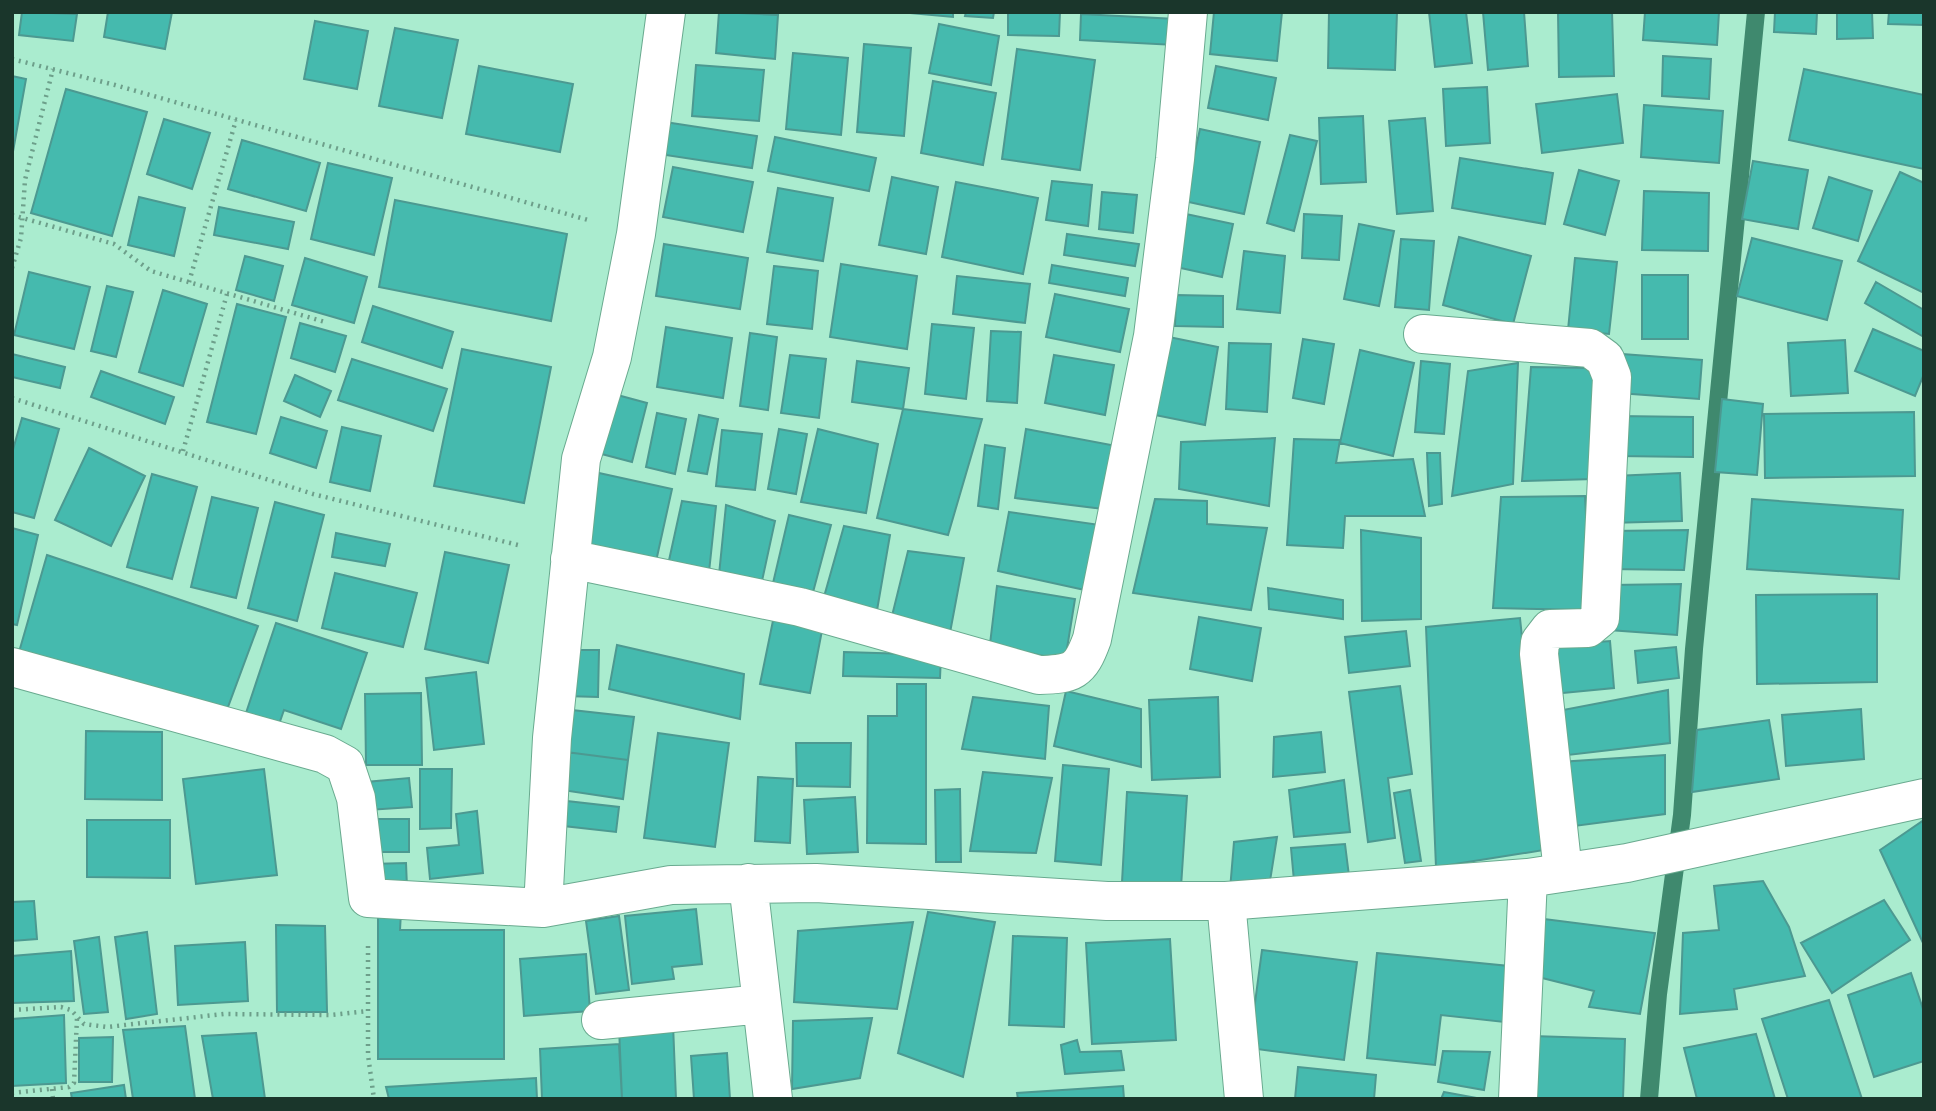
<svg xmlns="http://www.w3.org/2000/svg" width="1936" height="1111" font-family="Ubuntu,sans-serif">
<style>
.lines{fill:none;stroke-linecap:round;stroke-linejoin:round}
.stream{stroke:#3f896e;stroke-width:18}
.building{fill:#45baae;stroke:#4c9991;stroke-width:2}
.minor-casing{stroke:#69aa8f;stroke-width:40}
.path{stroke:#6d9f8a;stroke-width:4.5;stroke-dasharray:2 5;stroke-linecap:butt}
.minor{stroke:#fff;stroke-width:38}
</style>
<rect width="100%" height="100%" fill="#aaeccf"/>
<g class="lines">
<!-- stream -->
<path class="stream" d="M1649 1099 1658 994 1682 815 1694 649 1756 12"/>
</g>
<!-- building -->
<path class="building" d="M22 12 77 14 73 41 19 35Z
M108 12H172L165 49 104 37Z
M719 12 778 15 775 59 716 53Z
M899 12H953V17Z
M966 12H994L993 18 965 16Z
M1008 12H1060L1059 36 1008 35Z
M1214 12H1282L1277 61 1210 54Z
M1329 12H1397L1395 70 1328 68Z
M1429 12H1466L1472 63 1435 67Z
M1483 12H1524L1528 66 1488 70Z
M1558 12H1612L1614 76 1559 77Z
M1645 12H1719L1717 45 1643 40Z
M1775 12H1817L1816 34 1774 32Z
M1837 12H1872L1873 38 1837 39Z
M1889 12H1924V25L1888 24Z
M1081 14 1176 19 1175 45 1080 40Z
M315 21 368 31 357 89 304 79Z
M939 24 999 36 991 85 929 73Z
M395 28 458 40 442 118 379 106Z
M864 44 911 48 904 136 857 132Z
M1017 49 1095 60 1080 170 1002 159Z
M793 53 848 58 841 135 786 129Z
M1663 56 1711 59 1709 99 1662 96Z
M696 65 764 70 759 121 692 116Z
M479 66 573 84 560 152 466 134Z
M1216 66 1276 78 1268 120 1208 108Z
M1804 69 1924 95V169L1789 140Z
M12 76 26 79 12 157Z
M933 81 996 93 983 165 921 153Z
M1487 87 1490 143 1446 146 1443 89Z
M66 89 147 112 112 236 31 213Z
M1617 94 1623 143 1542 153 1536 104Z
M1644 105 1723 111 1719 163 1641 157Z
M1363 116 1366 182 1321 184 1319 118Z
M1425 118 1433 211 1397 214 1389 121Z
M164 119 210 133 192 189 147 174Z
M665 122 757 136 752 168 659 154Z
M1200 129 1260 142 1244 214 1184 201Z
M1290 135 1317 141 1294 231 1267 223Z
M775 137 876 158 869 191 768 171Z
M242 140 320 163 306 211 228 189Z
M1460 158 1553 173 1545 224 1452 208Z
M1753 161 1808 170 1798 229 1742 219Z
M328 163 392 178 374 255 311 239Z
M673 167 753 182 743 232 663 217Z
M1579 170 1619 181 1605 235 1564 224Z
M1900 172 1924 183V293L1858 261Z
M892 177 938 187 926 254 879 245Z
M1829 177 1872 191 1858 241 1813 228Z
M1052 181 1092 185 1088 226 1046 220Z
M956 182 1038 198 1023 274 942 257Z
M778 188 833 198 823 261 767 252Z
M1644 191 1709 193 1708 251 1642 250Z
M1102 192 1137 195 1133 233 1099 229Z
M139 197 185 208 174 256 128 245Z
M395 200 567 234 551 321 379 287Z
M219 207 294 222 288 249 214 235Z
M1186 214 1233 224 1222 277 1176 267Z
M1304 214 1342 216 1339 260 1302 258Z
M1359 224 1394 231 1379 306 1344 299Z
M1067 234 1139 244 1135 266 1064 255Z
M1459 237 1531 256 1513 324 1443 305Z
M1752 238 1842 261 1827 320 1737 296Z
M1401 239 1434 241 1429 310 1395 307Z
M664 244 748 258 740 309 656 296Z
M1244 251 1285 256 1280 313 1237 309Z
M245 256 283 266 274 301 236 290Z
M305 258 367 277 354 323 292 305Z
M1575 258 1617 262 1609 334 1568 330Z
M841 264 917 276 907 349 830 337Z
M1052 265 1128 278 1125 296 1049 283Z
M774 266 818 271 812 329 767 324Z
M29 272 90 287 74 349 14 335Z
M1642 275H1688V339H1642Z
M957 276 1030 284 1025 323 953 314Z
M1876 282 1924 310V337L1865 303Z
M107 286 133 292 116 357 91 351Z
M163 290 207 304 183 386 139 372Z
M1055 294 1129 309 1120 352 1046 337Z
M1176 295 1223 296V327L1175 326Z
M237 304 286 317 256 434 207 422Z
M373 306 453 332 442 368 362 342Z
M300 323 346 336 335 372 291 358Z
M932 324 974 328 966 399 925 394Z
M666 327 732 338 723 398 657 387Z
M1873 329 1924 351V374L1915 396 1855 371Z
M991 331 1021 332 1017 403 987 401Z
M750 333 777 337 768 410 740 406Z
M1164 336 1218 347 1205 425 1150 414Z
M1303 339 1334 344 1324 404 1293 398Z
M1845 340 1848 393 1791 396 1788 343Z
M1229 343 1271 344 1267 412 1226 409Z
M462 349 551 367 524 503 434 486Z
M1360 350 1414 363 1393 456 1340 443Z
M12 354 65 367 60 388 12 377Z
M1622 354 1702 360 1699 399 1619 393Z
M790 355 826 359 819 418 781 413Z
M1054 355 1114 365 1105 415 1045 403Z
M352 359 447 389 433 431 338 400Z
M857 361 909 368 903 409 852 402Z
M1421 361 1450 364 1444 434 1415 432Z
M1518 363 1513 484 1452 496 1468 371Z
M1531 367 1596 368 1594 479 1522 481Z
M101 371 174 397 165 424 91 397Z
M295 375 331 391 320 417 284 401Z
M610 393 647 403 632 462 594 452Z
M1722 399 1763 404 1757 475 1715 472Z
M903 409 982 419 948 535 877 518Z
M1914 412 1915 476 1765 478 1764 414Z
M657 413 686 419 675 474 646 467Z
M699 415 718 419 707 474 688 471Z
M1618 416 1693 417V457L1617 456Z
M281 417 327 431 316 468 270 453Z
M22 418 59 429 34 518 12 512V453Z
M342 427 381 436 370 491 330 482Z
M779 429 807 434 796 494 768 489Z
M818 429 878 444 866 513 801 502Z
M1026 429 1127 448 1111 510 1015 498Z
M722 430 762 434 755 490 716 486Z
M1275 438 1269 506 1179 489 1181 442Z
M1294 439 1340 440 1336 463 1413 459 1425 516H1345L1343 548 1287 545Z
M985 445 1005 448 998 509 978 506Z
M89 448 145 476 111 546 55 520Z
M1427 453H1440L1442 504 1429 506Z
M599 473 672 489 655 566 581 550Z
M1680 473 1682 521 1609 523 1614 476Z
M152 474 197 487 172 579 127 567Z
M1585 496 1591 610 1493 608 1501 497Z
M212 497 258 508 236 598 191 587Z
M1155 499 1207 501V524L1267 528 1251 610 1133 593Z
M1752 499 1903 510 1899 579 1747 569Z
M682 501 716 506 709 572 668 565Z
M275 502 324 515 297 621 248 608Z
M726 505 775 521 762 581 719 575Z
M1009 512 1107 526 1094 592 998 571Z
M789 515 831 525 812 596 773 583Z
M844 526 890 535 875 622 820 611Z
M12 528 38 535 17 625 12 624Z
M1361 530 1421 538V619L1362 621Z
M1688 530 1684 570 1609 569 1610 531Z
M336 533 390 544 385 566 332 557Z
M908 551 964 558 949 638 890 624Z
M445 552 509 565 488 663 425 649Z
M47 555 258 626 225 715 19 652Z
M335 573 417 593 403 647 322 628Z
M1681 584 1677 635 1609 630 1610 585Z
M997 586 1075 599 1065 661 990 644Z
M1268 588 1343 600V619L1269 609Z
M1877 594V682L1757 684 1756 595Z
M775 611 824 620 810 693 760 684Z
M1199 617 1261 628 1252 681 1190 669Z
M1520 618 1544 850 1436 867 1426 627Z
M276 623 367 653 341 729 284 710 277 730 244 719Z
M1406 631 1410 666 1349 673 1345 637Z
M1610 641 1614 688 1553 694 1549 646Z
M617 645 744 674 740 719 609 689Z
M1676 647 1679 678 1638 683 1635 651Z
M566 650H599L598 697 565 696Z
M844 652 941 655 940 678 843 676Z
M476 672 484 744 434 750 426 678Z
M897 684H926V844L867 843 868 716H897Z
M1400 686 1412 774 1388 778 1395 838 1368 842 1349 692Z
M1668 690 1670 743 1568 755 1563 710Z
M1066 691 1141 709V767L1054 746Z
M421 693 422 765H366L365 694Z
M973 697 1049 706 1045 759 962 749Z
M1218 697 1220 777 1152 780 1149 700Z
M1861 709 1864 759 1786 766 1782 715Z
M572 710 634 717 628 760 566 752Z
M1769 720 1779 779 1692 792 1697 730Z
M86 731 162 732V800L85 799Z
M1321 732 1325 772 1273 777 1274 737Z
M658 733 729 743 715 847 644 838Z
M796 743H851L850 787 797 786Z
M566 752 628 760 623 799 562 790Z
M1665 755V814L1567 827 1559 762Z
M1063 765 1109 769 1101 865 1055 861Z
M264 769 277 875 196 884 183 779Z
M420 769H452L451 828 420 829Z
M983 772 1052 778 1036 853 970 851Z
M758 777 793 779 790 843 755 841Z
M409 778 412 807 368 810 366 782Z
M1344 780 1350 832 1294 837 1289 790Z
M960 789 961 862H936L935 790Z
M1410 790 1421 861 1405 863 1394 793Z
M1127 792 1187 796 1181 887 1122 882Z
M855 797 858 852 807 854 804 800Z
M558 800 619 807 616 832 555 825Z
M477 811 483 873 430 879 427 848 459 845 456 814Z
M370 819H409V852H369Z
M87 820H170V878L87 877Z
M1924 820V945L1880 850Z
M1277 837 1270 881 1230 890 1234 842Z
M1345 844 1349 876 1294 881 1291 848Z
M406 863 407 887 371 889V864Z
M1763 881 1789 927 1805 976 1734 989 1737 1009 1680 1014 1683 933 1719 930 1714 886Z
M1884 900 1910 940 1832 993 1801 943Z
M34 901 37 939 12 941V902Z
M696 909 702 964 672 967 674 979 632 984 625 916Z
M401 912 400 930H504V1059H378V913Z
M928 912 995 922 963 1077 898 1053Z
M619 916 629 990 596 994 586 921Z
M1544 919 1655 933 1640 1014 1589 1007 1594 991 1534 976Z
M913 922 897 1009 794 1002 798 931Z
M276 925 325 926 327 1012H277Z
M147 932 157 1014 126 1019 115 937Z
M1013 936 1067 938 1064 1027 1009 1025Z
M99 937 108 1012 84 1014 74 941Z
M1170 939 1176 1040 1092 1044 1086 943Z
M245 942 248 1001 178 1005 175 946Z
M1262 950 1357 962 1344 1060 1249 1048Z
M71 951 74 1001 12 1003V956Z
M1377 953 1509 966 1504 1022 1441 1015 1435 1065 1367 1058Z
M586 954 590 1011 524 1016 520 959Z
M1911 973 1924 1012V1061L1874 1077 1848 995Z
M1829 1000 1862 1099H1788L1762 1019Z
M64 1015 66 1083 12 1086V1019Z
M872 1018 860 1078 792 1089 793 1021Z
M673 1024 676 1099H622L619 1027Z
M185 1026 195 1099H133L123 1030Z
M256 1033 265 1099H213L202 1036Z
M1756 1034 1775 1099H1697L1684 1048Z
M1532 1036 1625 1039 1623 1099H1530Z
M113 1037 112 1082H79V1038Z
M1077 1040 1080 1052 1121 1051 1124 1070 1065 1074 1061 1045Z
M619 1044 622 1099H542L540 1049Z
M1443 1051 1490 1052 1484 1090 1438 1082Z
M727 1053 730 1099H694L691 1056Z
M1298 1067 1376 1075 1374 1099H1295Z
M536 1078 537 1099H389L386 1087Z
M124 1085 126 1099H72L71 1093Z
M1123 1086 1124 1099H1018L1017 1093Z
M1444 1092 1482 1099H1441Z"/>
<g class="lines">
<defs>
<path id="minor" d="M1423 334 1590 348 1605 359 1612 377 1600 618 1588 628 1550 629 1540 642 1539 654 1563 872
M570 559 800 607 1039 675C1073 674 1080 672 1092 639L1153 336 1175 159 1188 12
M12 667 325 754 345 765 356 798 368 898 543 908 552 738 581 459 612 357 636 234 666 12
M748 883 773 1099
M1226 901 1244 1099
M543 908 671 885 816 883 1107 901H1226L1528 878 1627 863 1924 798
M601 1020 762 1004
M1518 1099 1528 878"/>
</defs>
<!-- minor casing -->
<use href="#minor" class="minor-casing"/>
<!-- path -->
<path class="path" d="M12 59 115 85 588 220
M12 215 114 244 151 271 325 322
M12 268 21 238 25 180 53 69
M189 282 236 120
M12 398 313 494 522 546
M183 451 227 294
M368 946V1055L374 1099
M12 1010 61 1007 71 1010 84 1024 107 1027 224 1014 330 1015 368 1011
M52 1089 53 1099
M12 1093 69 1087 74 1083 77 1018"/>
<!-- minor -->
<use href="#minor" class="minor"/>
</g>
<!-- border -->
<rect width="1936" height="1111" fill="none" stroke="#1a362b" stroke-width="28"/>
</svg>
